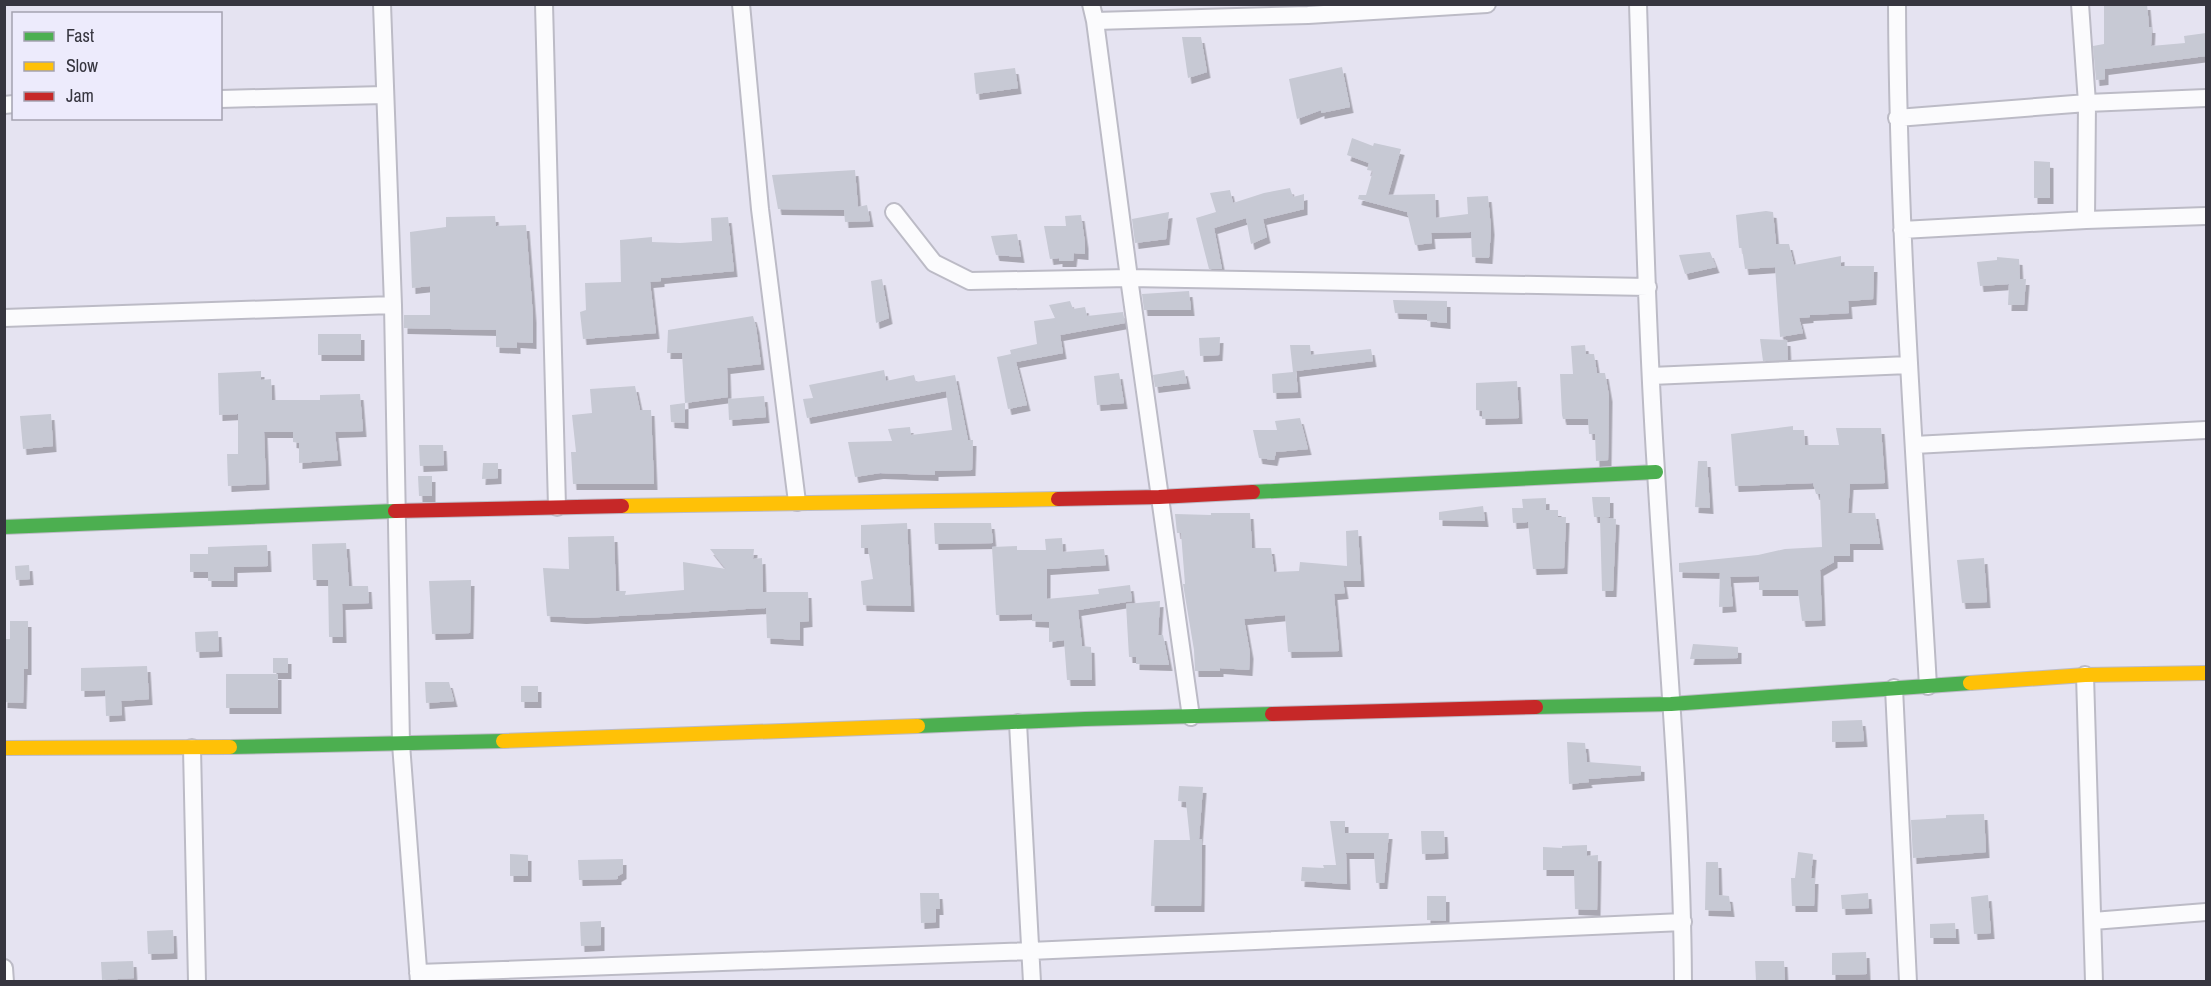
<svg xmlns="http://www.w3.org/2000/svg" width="2211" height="986" font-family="'Archivo Narrow',sans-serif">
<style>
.building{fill:#c7c9d4;filter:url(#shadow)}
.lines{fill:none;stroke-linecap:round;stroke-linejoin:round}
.street-casing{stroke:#bcbbc6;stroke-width:20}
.fast-casing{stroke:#bcbbc6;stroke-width:16}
.slow-casing{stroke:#bcbbc6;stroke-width:16}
.jam-casing{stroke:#bcbbc6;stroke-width:16}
.street{stroke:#fbfbfd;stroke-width:16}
.fast{stroke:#4caf50;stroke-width:14}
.slow{stroke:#ffc107;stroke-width:14}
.jam{stroke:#c62828;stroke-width:14}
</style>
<defs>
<filter id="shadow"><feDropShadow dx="3.5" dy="6" stdDeviation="0" flood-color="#0004"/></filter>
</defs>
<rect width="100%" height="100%" fill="#e5e3f1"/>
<!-- building -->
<path class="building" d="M2104 4H2147L2149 27H2152L2151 46 2185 43 2184 36 2206 33V56L2105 69V79L2096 80 2093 46 2104 44Z
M1182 37H1201L1207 72 1188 78Z
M1342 67 1350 107 1321 113V110L1297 119 1289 79Z
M1015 68 1018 88 976 94 974 73Z
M1352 138 1373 146 1374 143 1401 149 1388 195 1435 194 1436 218 1468 214 1467 197 1488 196 1491 229 1489 258 1472 257 1471 232 1431 233 1432 243 1415 245 1407 212 1358 199 1359 195H1366L1373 171 1367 170 1369 163 1347 155Z
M2034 161 2050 162V198H2034Z
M855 170 858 207 867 205 870 221 845 222 844 210 778 209 772 175Z
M1290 188 1293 197 1304 194V209L1263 219 1267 237 1251 244 1246 218 1214 228 1222 269H1209L1196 218 1216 212 1210 193 1230 190 1233 203 1264 193Z
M1766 211 1773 212 1776 244H1789L1794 265 1841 256V266H1874L1873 299 1848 301 1849 313 1810 315V317L1799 318 1803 333 1780 337 1775 267 1745 269 1742 248H1739L1736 215Z
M1169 212 1166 239 1135 243 1132 219Z
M1081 215 1085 243V254L1074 253 1073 261H1059V258L1050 259 1044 226H1066L1065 216Z
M495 216 496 226 526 225 533 317V343L517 342V348L496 347V330L404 328V315H430V286L412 288 410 232 446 227V217Z
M728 217 734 271 661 278V281L650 282 656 333 583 339 580 312 586 310 585 283 621 282 620 240 652 237V242L680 243 712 241 711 218Z
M1017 234 1021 257 996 255 991 236Z
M1710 252 1716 267 1685 274 1679 255Z
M1997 257 2019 259 2020 279H2026L2024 305H2008L2009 284 1980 286 1977 262 1997 260Z
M882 279 889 318 876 323 871 281Z
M1189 291 1191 310H1144L1142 294Z
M1393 300 1447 301V323L1427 321V314L1395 313Z
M1070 301 1073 309 1085 307 1087 316 1123 312 1125 323 1060 335 1063 353 1016 362 1027 405 1008 409 997 357 1011 354 1010 350 1037 344 1034 321 1055 318 1049 305Z
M753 316 756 327 761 364 727 368 728 397 685 403 682 353H667L668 330Z
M318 334H361V355H318Z
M1220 337 1219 355 1200 356 1199 338Z
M1760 339 1787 340 1788 360 1763 361Z
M1290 345H1310L1311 355 1371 349 1373 361 1296 371 1298 392 1273 393 1272 374 1293 372Z
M1585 345 1586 354H1594L1597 373H1605L1609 396 1608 460 1596 461 1595 434H1589L1588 419H1563L1562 415 1560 374H1573L1571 346Z
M884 370 886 381 914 375 916 382 955 375 968 440H973L972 470 935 471V475L880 473 855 477 848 442 892 441 888 429 910 427 911 435 952 430 946 391 807 418 803 399 813 398 809 385Z
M1184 370 1187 383 1155 387 1153 375Z
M261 371V380L271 379 272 400H320V395L360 394 363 431 335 432 338 460 299 463V443L293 442V432H264L266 484 228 486 227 454H238V414L219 415 218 373Z
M1119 373 1124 403 1097 405 1094 376Z
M1517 381 1519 418 1482 419V411L1476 410V383Z
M635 386 640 410H651L654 484H573L571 452H576L572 415 592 413 590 389Z
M764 396 766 417 729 420 728 399Z
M685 403V423L671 422 670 405Z
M51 414 53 446 23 449 20 416Z
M1300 418 1308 449 1276 452 1274 460 1259 458 1253 430H1277L1275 421Z
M1793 426V430H1804L1805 445H1839L1836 428H1881L1885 483 1850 484 1848 513H1875L1880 544H1850V556H1834V562L1820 570 1822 620 1802 621 1798 590H1759V576L1730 577 1733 606 1719 607 1720 573 1679 572V563L1758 555 1785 549 1822 547 1820 494H1816L1813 483 1735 486 1731 434Z
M419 445H443L444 465 420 466Z
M1698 461H1707L1710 508 1695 507Z
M483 463H498V478L482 479Z
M418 476H432V496H419Z
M1592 497H1610V517H1602L1616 519 1613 591H1602L1600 517H1594Z
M1546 498V510H1558V517H1566L1564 568 1533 569 1528 522 1513 523 1512 508H1523L1522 499Z
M1483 506 1485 521 1439 520V512Z
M1211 513H1250L1252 548H1271L1274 572 1299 571 1300 562 1347 566 1346 531 1358 530 1361 581H1343L1345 593 1334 594 1339 651 1288 652 1285 615 1244 619 1250 653 1249 670 1220 668V671H1195L1194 650 1183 584H1185L1181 533H1177L1175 514 1211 515Z
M907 523 911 606 863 605 861 581 873 579 868 548H861V525Z
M934 523H991L993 543 935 544Z
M614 536 616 591H626L625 595 684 590 683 562 726 569 710 549H754L753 559 762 558 763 592H808L809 621 800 622V640L767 638 766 608 583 618 547 616 543 568 569 569 568 537Z
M1062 538 1063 552 1104 549 1106 565 1047 569V599L1099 594 1098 589 1130 585 1132 601 1078 610 1082 646 1091 647 1092 680H1067L1064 640 1049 642V622L1032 621V614L996 615 992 547 1017 546V550H1046L1045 539Z
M346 543 349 586H368L369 603 342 604 343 637H329L328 580H313L312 544Z
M267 545 268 566 234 567V581H208V572H190V554H208V547Z
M1984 558 1987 602 1962 603 1957 560Z
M29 565 30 579 16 580 15 566Z
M471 580 470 633 432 634 429 581Z
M1160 601 1158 635H1163L1169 665 1136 664V657H1129L1126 604Z
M10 621H28V669H24L23 703 4 702V639H10Z
M218 631 219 651 196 652 195 632Z
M1693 644 1738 647V658L1690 659Z
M273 658H288V673H273Z
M147 666 149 699 121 701 122 715 106 716 105 690 81 691V668Z
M226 674H278V708H226Z
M425 682H449L454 701 426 703Z
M521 686H538V702H521Z
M1862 720 1864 741 1832 742V721Z
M1567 742 1585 743 1587 762 1641 766V775L1588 779 1589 782 1569 784Z
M1179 786 1203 787 1199 839H1202L1201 906H1151L1154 840H1190L1186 802 1178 801Z
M1984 814 1986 852 1913 858 1911 820 1946 818V815Z
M1330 821H1345V833H1389L1384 883H1376L1374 853H1346L1347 884 1301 881 1302 867 1324 868 1323 865H1336Z
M1421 831H1444L1445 853 1422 854Z
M1587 845V856L1598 855 1597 910 1575 909 1574 870H1543V847L1562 848V846Z
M1798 852 1813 854 1811 878H1815L1814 906H1792L1791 878H1795Z
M510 854 528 855V876H510Z
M623 859V873L618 876V879L579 880 578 860Z
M1706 862H1718L1719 895 1729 896 1731 911 1705 910Z
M920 893H939L940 909H936V922L921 923Z
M1868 893 1869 908 1842 909 1841 895Z
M1988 895 1991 933 1974 934 1971 897Z
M1427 896H1446V921L1427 920Z
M601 921V945L581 946 580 922Z
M1955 923 1956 938H1930V924Z
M173 930 174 953 148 954 147 931Z
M1866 952 1867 974 1832 975V953Z
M133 961 134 978 102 980 101 962Z
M1755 961H1784L1785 981H1756Z"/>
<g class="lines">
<defs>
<path id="street" d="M382 4 393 305 401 744 419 982
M544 4 557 507
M741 4 760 209 797 502
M1091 4 1095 21 1129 278 1191 717
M1638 4C1643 160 1646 316 1656 471 1666 641 1682 811 1683 982
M1897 4C1898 232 1915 459 1928 686
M2080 4 2087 103 2086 220
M1095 21 1308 15 1487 4
M220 99 384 95
M4 105 14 104
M1897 118 2087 103 2206 98
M894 212 934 263 970 281 1129 278 1648 287
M1902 230 2086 220 2206 216
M4 318 393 305
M1651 376 1909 365
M1914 445 2206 430
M2085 675 2094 982
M1894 688 1908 982
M1018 723 1032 982
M192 748 197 982
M2093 921 2206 912
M4 968 5 982
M418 973 1030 951 1683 922"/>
<path id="fast" d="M1253 492 1656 472
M4 527 395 511
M1536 707 1671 704 1970 683
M918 726 1085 719 1272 714
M230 747 503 741"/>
<path id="slow" d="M622 506 1058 499
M1970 683 2085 675 2206 673
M503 741 918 726
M4 748 230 747"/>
<path id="jam" d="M1058 499 1159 497 1253 492
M395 511 622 506
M1272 714 1536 707"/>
</defs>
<!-- street casing -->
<use href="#street" class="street-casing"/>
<!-- fast casing -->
<use href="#fast" class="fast-casing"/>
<!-- slow casing -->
<use href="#slow" class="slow-casing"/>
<!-- jam casing -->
<use href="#jam" class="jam-casing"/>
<!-- street -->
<use href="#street" class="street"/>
<!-- fast -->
<use href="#fast" class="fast"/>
<!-- slow -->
<use href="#slow" class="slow"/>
<!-- jam -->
<use href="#jam" class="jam"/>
</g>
<!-- border -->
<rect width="2211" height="986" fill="none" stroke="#36353f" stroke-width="12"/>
<!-- legend -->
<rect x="12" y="12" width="210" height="108" fill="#edebfc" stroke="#a4a2b0" stroke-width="1.5"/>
<rect x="24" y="32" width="30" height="9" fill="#4caf50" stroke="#a4a2b0" stroke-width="1.5"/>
<text x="66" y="42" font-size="18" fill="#36353f">Fast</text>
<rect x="24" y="62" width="30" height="9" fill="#ffc107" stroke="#a4a2b0" stroke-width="1.5"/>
<text x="66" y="72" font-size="18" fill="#36353f">Slow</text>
<rect x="24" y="92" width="30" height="9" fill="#c62828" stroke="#a4a2b0" stroke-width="1.5"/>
<text x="66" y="102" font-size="18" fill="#36353f">Jam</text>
</svg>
